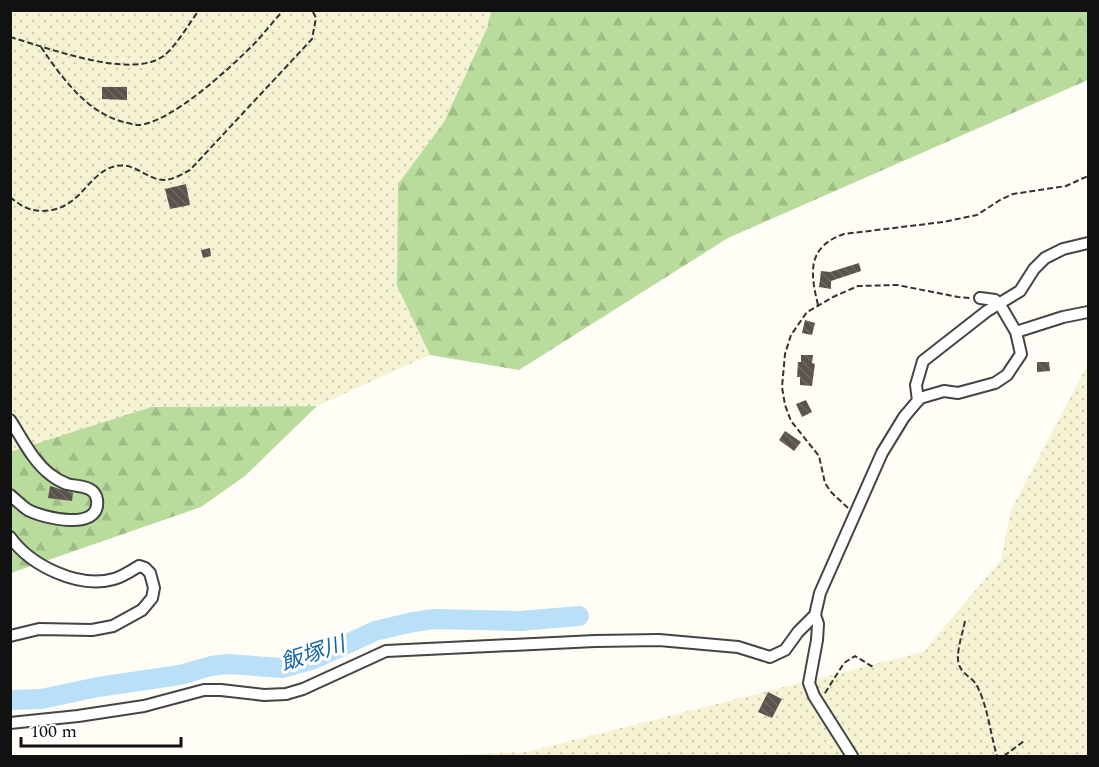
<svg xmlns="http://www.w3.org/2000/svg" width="1099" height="767" font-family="Spectral,'Noto Sans JP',serif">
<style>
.farmland{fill:url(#farmland-dots)}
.forest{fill:url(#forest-firs)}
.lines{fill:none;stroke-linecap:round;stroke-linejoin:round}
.river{stroke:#b9e0f7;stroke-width:20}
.building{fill:url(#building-back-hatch)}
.minor-casing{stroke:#444;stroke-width:14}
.path{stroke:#333;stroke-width:2;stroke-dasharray:6 3;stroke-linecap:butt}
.minor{stroke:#fff;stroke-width:10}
.labels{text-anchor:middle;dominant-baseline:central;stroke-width:6;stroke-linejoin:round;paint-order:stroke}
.water-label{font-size:22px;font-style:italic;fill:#1768a6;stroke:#fff}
</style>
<defs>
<pattern id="farmland-dots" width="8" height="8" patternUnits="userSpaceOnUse" patternTransform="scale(1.5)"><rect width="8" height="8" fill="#f6f3d4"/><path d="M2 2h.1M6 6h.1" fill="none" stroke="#d2cfb5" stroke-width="1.8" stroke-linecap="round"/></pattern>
<pattern id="forest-firs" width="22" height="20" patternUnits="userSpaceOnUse" patternTransform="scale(1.5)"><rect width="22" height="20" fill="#b9dc9c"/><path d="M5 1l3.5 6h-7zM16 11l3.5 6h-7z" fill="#9ebc85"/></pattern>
<pattern id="building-back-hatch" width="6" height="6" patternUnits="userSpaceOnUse" patternTransform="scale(1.5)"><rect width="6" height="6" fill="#5a524d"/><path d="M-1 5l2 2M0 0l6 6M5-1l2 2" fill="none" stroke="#6d6662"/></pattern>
</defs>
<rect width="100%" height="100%" fill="#fffdf5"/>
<!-- farmland -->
<path class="farmland" d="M10 11H491L488 26 444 122 398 184 397 286 430 355 317 406 151 407 11 452Z
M1088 364V756H425L526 752 923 652 1001 560 1011 510Z"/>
<!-- forest -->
<path class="forest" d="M491 11H1088V80L728 238 519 370 430 355 397 286 398 184 444 122 488 26Z
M317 406 245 476 201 507 11 573 10 452 151 407Z"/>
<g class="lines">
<!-- river -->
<path class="river" d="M10 700 41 699 98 687 180 675 211 666 228 664 282 668 314 659 375 631 413 622 434 619 521 621 579 616"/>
</g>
<!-- building -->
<path class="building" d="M102 87H127V100L102 99Z
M186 184 190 205 170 209 165 189Z
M210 248 211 256 203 258 201 250Z
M859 263 861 271 831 281V289L819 287 821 271 830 272Z
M805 320 815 323 812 335 802 333Z
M801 355H813L812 363 815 364 812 386 800 385V377H797L798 362H801Z
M1037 362H1049L1050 371 1037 372Z
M806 400 812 412 802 417 796 404Z
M785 431 801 442 794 451 779 440Z
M50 486 73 493 72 501 48 498Z
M768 692 782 699 772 718 758 712Z"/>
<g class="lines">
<defs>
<path id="minor" d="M1016 332 1063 317 1088 312
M918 401 916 385 923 361 987 311 1020 291 1034 269 1045 258 1063 249 1088 243
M10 420C22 438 33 462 51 475 56 479 62 482 67 484 78 487 95 485 97 500 101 532 43 518 28 510 22 506 16 500 10 495
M10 537C31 566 79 589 114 579 122 577 131 571 139 566L145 568 150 573 154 588 152 598 142 610 113 626 92 630 39 629 10 636
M815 615 818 624 817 640 809 683 814 696 852 756
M10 723 78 716 144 706 204 690H221L264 695 286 694 303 689 386 651 595 641 659 640 738 647 770 657 785 650 798 632 815 615 820 593 882 453 904 417 920 398 944 391 958 393 995 383 1007 375 1021 354 1016 332 999 303 995 300 980 298"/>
</defs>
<!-- minor casing -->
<use href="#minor" class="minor-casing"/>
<!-- path -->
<path class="path" d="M10 37C46 47 135 82 166 54 177 44 189 24 199 10
M41 47C62 78 87 113 124 122 128 123 134 125 138 125 171 123 230 68 253 45 264 34 273 21 284 10
M10 197C21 206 29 211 43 211 82 210 87 172 116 166 135 162 147 180 164 180 173 180 182 174 190 170L312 39 316 18 312 10
M818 305C810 272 807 247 844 234L943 222 977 215 1000 200 1013 194 1066 186 1088 176
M848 508 831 492 825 483 819 456 791 421 785 405 782 387 785 354 791 335 807 312 833 297 858 286 897 285 958 297 970 298
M965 621C963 632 954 657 960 667 963 674 972 678 976 684 988 706 990 733 997 756
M825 693 844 663 855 656 873 667
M1004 756 1024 741"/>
<!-- minor -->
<use href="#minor" class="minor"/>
</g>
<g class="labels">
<!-- water labels -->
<g class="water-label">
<text transform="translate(313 654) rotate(-18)">飯塚川</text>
</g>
</g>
<!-- border -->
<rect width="1099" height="767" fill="none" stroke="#111111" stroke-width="24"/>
<!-- scale -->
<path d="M21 737v9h160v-9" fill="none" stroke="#111111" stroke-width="3"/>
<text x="30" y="737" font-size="18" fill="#111111" stroke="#ffffff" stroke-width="4.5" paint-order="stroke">100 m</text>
</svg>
